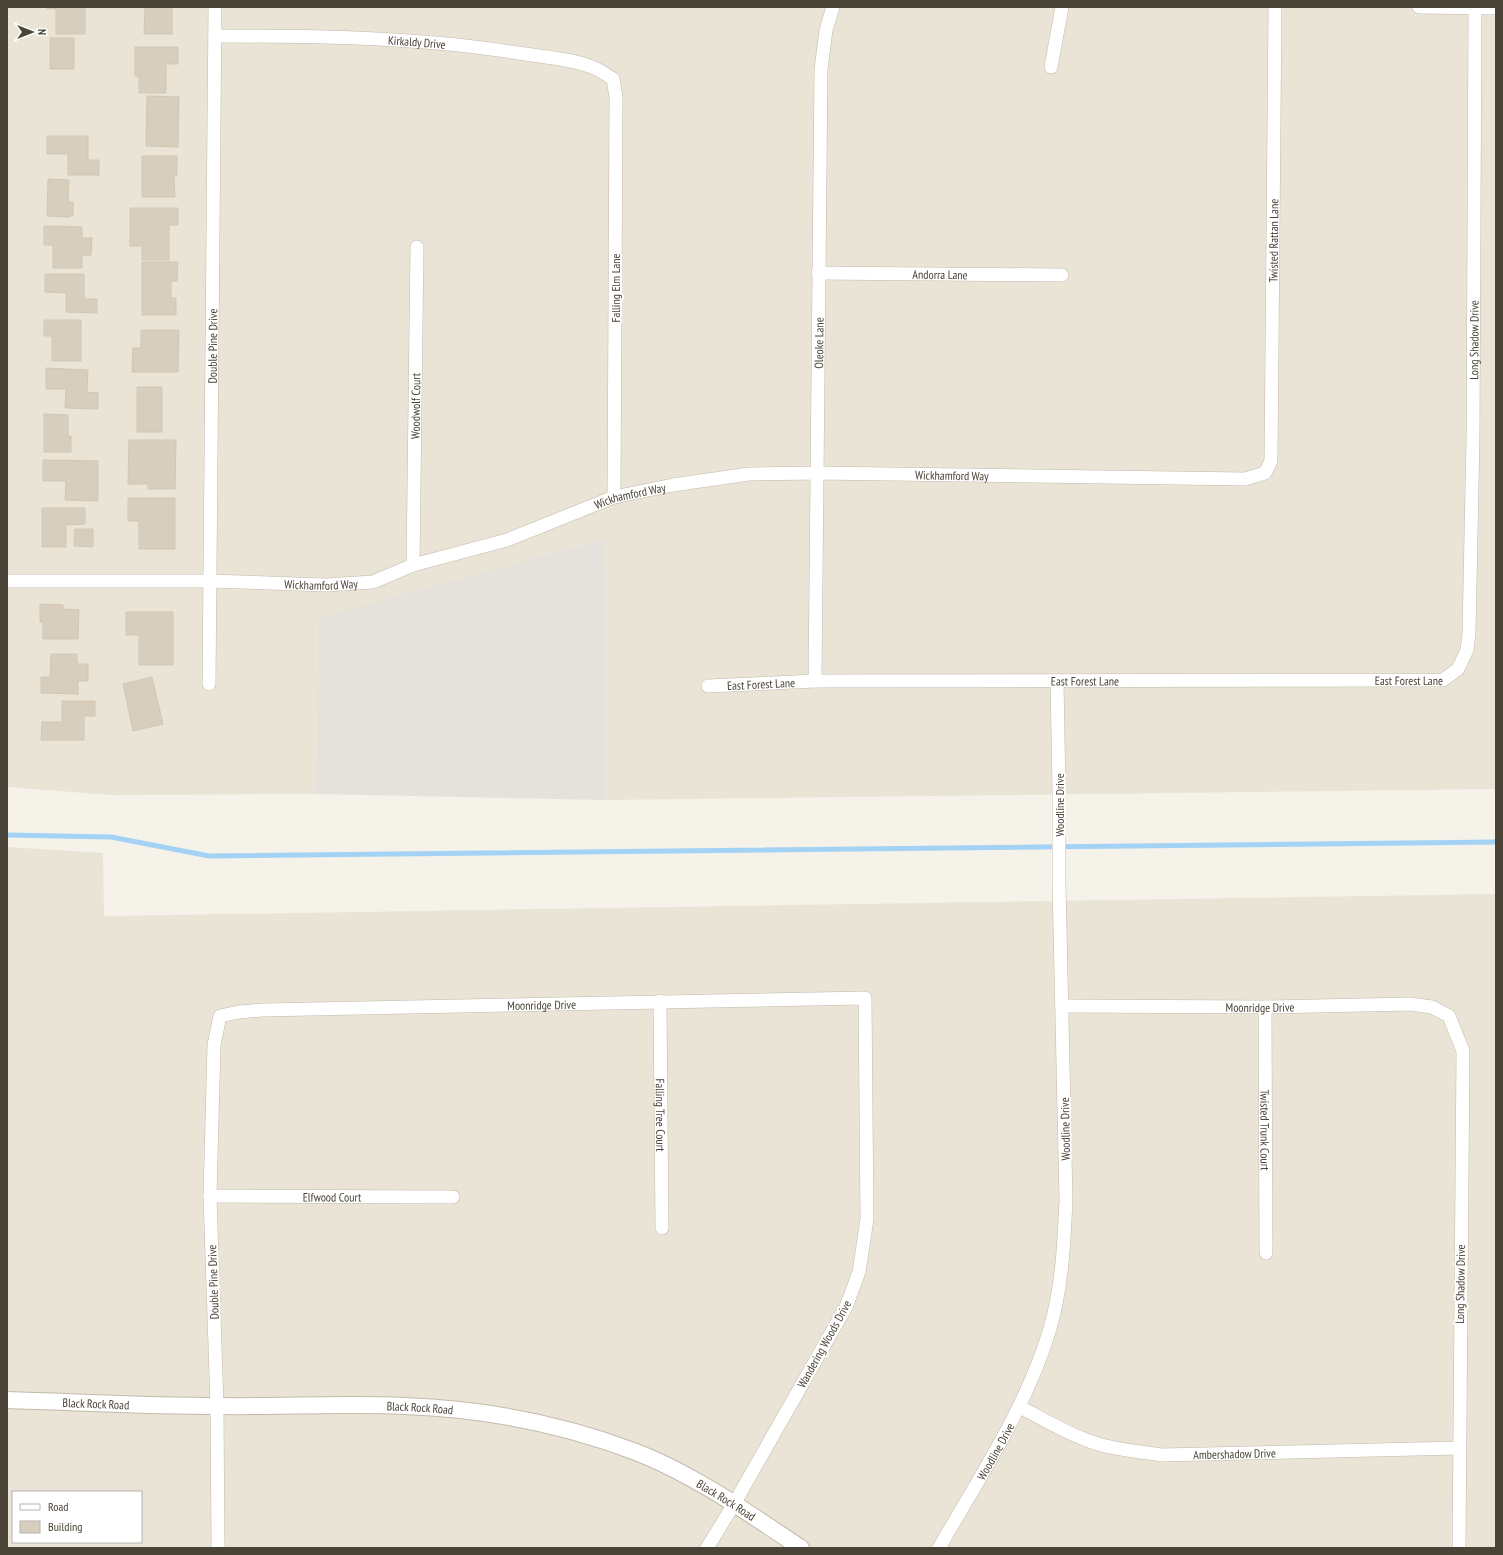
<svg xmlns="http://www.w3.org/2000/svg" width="1503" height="1555" font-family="'PT Sans Narrow',sans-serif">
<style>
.residential{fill:#eae4d7;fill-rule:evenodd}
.industrial{fill:#e5e1db}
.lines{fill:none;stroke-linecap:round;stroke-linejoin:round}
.stream{stroke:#a4d2f4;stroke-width:5}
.building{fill:#d8cebe;stroke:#d3c6b1}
.minor-casing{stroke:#c2baab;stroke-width:14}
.tertiary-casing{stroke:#c2baab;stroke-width:18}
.minor{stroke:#fff;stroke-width:13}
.tertiary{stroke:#fff;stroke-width:16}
.labels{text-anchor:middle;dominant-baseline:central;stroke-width:4;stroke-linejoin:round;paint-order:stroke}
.street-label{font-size:12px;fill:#4a4337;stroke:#fff}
</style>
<rect width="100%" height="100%" fill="#f5f2ea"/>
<!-- residential -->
<path class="residential" d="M7 7H1496V789L606 800 604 539 318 619 316 794 111 795 7 787Z
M7 847 103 853 104 916 1496 894V1548H7ZM13 1492H141V1542H13Z"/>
<!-- industrial -->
<path class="industrial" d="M604 539 606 800 316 794 318 618Z"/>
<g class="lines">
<!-- stream -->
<path class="stream" d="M7 835 111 837 209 856 1496 842"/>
</g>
<!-- building -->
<path class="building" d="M47 7H85V34H56V9H47Z
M145 7H172V34H144Z
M50 38H74V69H50Z
M135 47H178V64H166V93H139V76H135Z
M147 96 179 97 178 147 146 146Z
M47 136H88V160H99V175H68V154H47Z
M142 156H177V175H174L175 197H142Z
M48 179 69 180 68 202H73V216H69V217L47 216Z
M130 208H178V225H169V260H142V246H130Z
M44 226 82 227V238H92L91 255H82V268H53V245H44Z
M142 262H178L177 281H171V298H176V315H142Z
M45 274H84V299H97V313L66 312V293L45 292Z
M44 320H81V361H52V336H44Z
M141 330H179L178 372H132L133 348H141Z
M46 368 88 370 87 392 98 393V409L65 408 66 389H46Z
M137 387H162V432H137Z
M44 414 68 415V436H71V452H44Z
M129 440H176L175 489H148V484H128Z
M43 460 98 461V501L65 500 66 481H43Z
M128 498H175V549H139V521H128Z
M42 508H85V524L66 525V547H42Z
M75 529H93V547L74 546Z
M40 604 63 605V609L79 610 78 639H43V622H40Z
M126 612H173V665H139V635H126Z
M51 654H77V664H88V681H78V694L41 693V677H50Z
M152 677 163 724 133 731 123 684Z
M62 701H95V716H84V740H41L42 722H62Z"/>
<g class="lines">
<defs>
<g id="minor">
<path d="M1419 7 1496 8"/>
<path id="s1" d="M215 36C316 36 418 37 518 53 542 57 569 58 592 67 600 70 607 75 613 79L616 97 614 497"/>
<path d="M1051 67 1062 7"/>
<path id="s2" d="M818 273 1062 275"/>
<path id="s3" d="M413 565 417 247"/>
<path id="s4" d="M7 581H210L326 585 373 582 413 565 507 540 614 497 673 485 749 474 817 473 1245 479 1265 473 1271 461 1275 7"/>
<path id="s5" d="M815 681 821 69 826 30 833 7"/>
<path id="s6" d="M209 684 215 7"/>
<path id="s7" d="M708 686 815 681 1443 680 1458 669 1467 650 1469 633 1473 437 1475 8"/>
<path id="s8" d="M660 1001 662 1228"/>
<path id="s9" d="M1062 1006 1265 1007 1410 1004 1432 1007 1449 1016 1463 1051 1459 1548"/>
<path id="s10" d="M1265 1007 1266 1253"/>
<path id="s11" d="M210 1196 453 1197"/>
<path id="s12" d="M1020 1407C1045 1420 1071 1436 1098 1444 1119 1450 1141 1452 1162 1455L1459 1448"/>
<path id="s13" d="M218 1548 217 1406 210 1196 214 1045 220 1016 239 1012 263 1010 865 998 867 1219 859 1272 846 1307 734 1504 707 1548"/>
<path id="s14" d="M939 1548C979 1478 1025 1410 1049 1332 1062 1289 1064 1245 1066 1200L1059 883V790L1057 681"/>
</g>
<g id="tertiary">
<path id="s15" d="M7 1400C77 1402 148 1406 218 1406 281 1407 343 1403 405 1406 483 1409 563 1424 636 1452 695 1475 748 1513 801 1548"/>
</g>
</defs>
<!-- minor casing -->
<use href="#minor" class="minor-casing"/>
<!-- tertiary casing -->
<use href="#tertiary" class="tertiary-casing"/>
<!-- minor -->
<use href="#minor" class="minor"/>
<!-- tertiary -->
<use href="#tertiary" class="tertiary"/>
</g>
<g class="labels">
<!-- street labels -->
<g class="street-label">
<text stroke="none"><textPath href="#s1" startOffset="202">Kirkaldy Drive</textPath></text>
<text stroke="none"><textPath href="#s4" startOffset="1510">Twisted Rattan Lane</textPath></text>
<text stroke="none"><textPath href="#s2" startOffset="122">Andorra Lane</textPath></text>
<text transform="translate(615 288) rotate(-90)">Falling Elm Lane</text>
<text stroke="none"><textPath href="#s7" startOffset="1085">Long Shadow Drive</textPath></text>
<text stroke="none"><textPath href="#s5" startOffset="338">Oleoke Lane</textPath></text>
<text stroke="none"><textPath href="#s6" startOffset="338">Double Pine Drive</textPath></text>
<text stroke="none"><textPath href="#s3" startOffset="159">Woodwolf Court</textPath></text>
<text stroke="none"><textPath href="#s4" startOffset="962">Wickhamford Way</textPath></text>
<text stroke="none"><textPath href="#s4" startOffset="638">Wickhamford Way</textPath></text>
<text stroke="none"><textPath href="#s4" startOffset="314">Wickhamford Way</textPath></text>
<text stroke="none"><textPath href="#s7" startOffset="701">East Forest Lane</textPath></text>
<text stroke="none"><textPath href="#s7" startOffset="377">East Forest Lane</textPath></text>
<text stroke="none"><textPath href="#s7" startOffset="53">East Forest Lane</textPath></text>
<text transform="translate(1059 805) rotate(-90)">Woodline Drive</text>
<text stroke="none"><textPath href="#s13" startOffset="855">Moonridge Drive</textPath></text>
<text stroke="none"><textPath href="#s9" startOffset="198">Moonridge Drive</textPath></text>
<text stroke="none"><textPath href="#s8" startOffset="114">Falling Tree Court</textPath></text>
<text transform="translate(1065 1129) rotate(-91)">Woodline Drive</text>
<text stroke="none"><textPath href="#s10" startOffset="123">Twisted Trunk Court</textPath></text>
<text stroke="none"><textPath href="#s11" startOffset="122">Elfwood Court</textPath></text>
<text transform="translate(213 1282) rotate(-92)">Double Pine Drive</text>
<text transform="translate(1460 1284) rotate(-89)">Long Shadow Drive</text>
<text transform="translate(824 1344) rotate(-61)">Wandering Woods Drive</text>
<text stroke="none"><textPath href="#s15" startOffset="89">Black Rock Road</textPath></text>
<text stroke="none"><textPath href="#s15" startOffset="413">Black Rock Road</textPath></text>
<text stroke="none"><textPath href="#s14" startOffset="112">Woodline Drive</textPath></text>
<text stroke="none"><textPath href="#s12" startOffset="224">Ambershadow Drive</textPath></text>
<text stroke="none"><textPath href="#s15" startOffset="737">Black Rock Road</textPath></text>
</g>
</g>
<!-- border -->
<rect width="1503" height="1555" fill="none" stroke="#4a4337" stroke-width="16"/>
<!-- legend -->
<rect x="12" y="1491" width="130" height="52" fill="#ffffff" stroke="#b7b4af"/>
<rect x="20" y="1504" width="20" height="6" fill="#ffffff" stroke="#b7b4af"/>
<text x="48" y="1511" font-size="12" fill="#4a4337">Road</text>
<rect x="20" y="1521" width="20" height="12" fill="#d8cebe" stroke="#b7b4af"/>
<text x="48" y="1531" font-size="12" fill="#4a4337">Building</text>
<!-- north arrow -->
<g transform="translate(32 32) rotate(90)" stroke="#ffffff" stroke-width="3" paint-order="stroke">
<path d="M0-3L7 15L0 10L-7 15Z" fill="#4a4337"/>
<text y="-6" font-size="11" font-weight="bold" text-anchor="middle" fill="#4a4337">N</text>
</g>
</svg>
